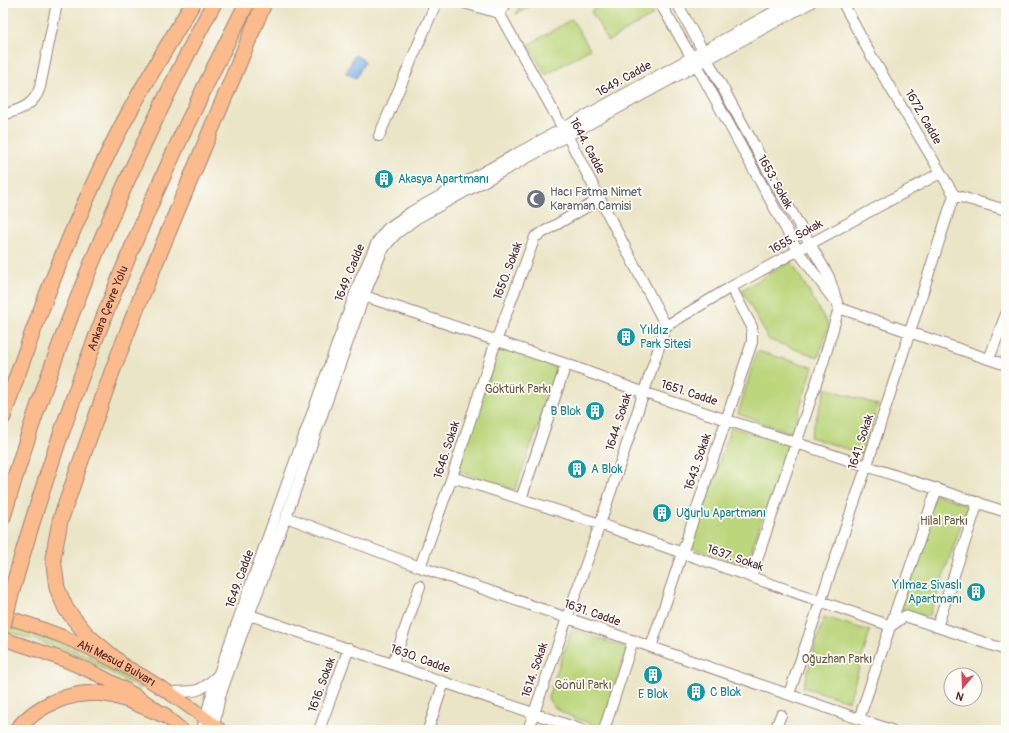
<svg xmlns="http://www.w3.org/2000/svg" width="1009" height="733" font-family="Pangolin,sans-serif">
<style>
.green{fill:#bbd67c;stroke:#827a54}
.water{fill:#83b3ee;stroke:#66698c}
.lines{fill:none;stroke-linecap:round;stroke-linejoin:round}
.minor-casing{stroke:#9a8279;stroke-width:12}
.major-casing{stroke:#9a8279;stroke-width:15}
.highway-casing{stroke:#9a8279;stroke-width:17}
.minor{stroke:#fff;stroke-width:10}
.major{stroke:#fbbb8c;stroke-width:13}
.highway{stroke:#fbbb8c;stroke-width:15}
.highway-bridge-casing{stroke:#9a8279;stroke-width:17;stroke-linecap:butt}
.highway-bridge{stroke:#fbbb8c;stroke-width:15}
.labels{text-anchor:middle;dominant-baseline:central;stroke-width:3.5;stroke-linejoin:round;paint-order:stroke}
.street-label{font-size:12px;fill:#4a1f2b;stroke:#fdfcf7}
.culture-label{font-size:12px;fill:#0d838f;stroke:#fdfcf7;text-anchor:start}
.worship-label{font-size:12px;fill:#5b616d;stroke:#fdfcf7;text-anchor:start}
.park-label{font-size:12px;fill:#6c5643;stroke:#fdfcf7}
</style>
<rect width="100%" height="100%" fill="#fdfcf7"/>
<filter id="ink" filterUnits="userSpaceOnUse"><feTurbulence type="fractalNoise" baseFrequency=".025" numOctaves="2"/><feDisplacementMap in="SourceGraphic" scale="8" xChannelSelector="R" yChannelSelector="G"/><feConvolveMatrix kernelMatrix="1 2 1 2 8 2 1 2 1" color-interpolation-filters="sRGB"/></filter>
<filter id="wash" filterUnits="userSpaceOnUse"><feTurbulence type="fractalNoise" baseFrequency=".012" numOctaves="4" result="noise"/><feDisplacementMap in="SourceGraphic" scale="16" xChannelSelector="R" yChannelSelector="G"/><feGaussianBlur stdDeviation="0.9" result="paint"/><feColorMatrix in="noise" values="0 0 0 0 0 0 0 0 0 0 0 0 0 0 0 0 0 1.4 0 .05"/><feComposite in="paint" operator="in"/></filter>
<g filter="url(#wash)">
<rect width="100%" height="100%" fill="#ebe5c7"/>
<!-- green -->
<path class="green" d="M521 3H538L516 14Z
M604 3H646L653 15 608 41 591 11Z
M572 19 590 49 546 75 528 45Z
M791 261 829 326 818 357 769 340 742 290Z
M499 347 559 368 515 490 457 471Z
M757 351 813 367 792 433 738 414Z
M826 388 878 405 862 454 810 437Z
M731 427 788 444 747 563 742 564 695 549 691 544Z
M935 494 968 505 929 617 897 607Z
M824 617 870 631 849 701 803 687Z
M3 625C57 640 95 656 143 685L140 689 75 653 3 630Z
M572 629 627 648 601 727C587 722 551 713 548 697Z"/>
<!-- water -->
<path class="water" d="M355 55 365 61 356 78 346 73Z"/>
</g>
<g filter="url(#ink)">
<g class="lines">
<defs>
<path id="minor" d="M464 3 499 13 570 141 666 326
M660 3 692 58
M677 3 703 51
M843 3 869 52 954 195 1006 210
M499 13 507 3
M707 59 771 176 829 277 839 308 823 363 751 577
M696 64 798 251 833 299
M3 115C21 109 34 106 40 87L57 3
M379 136 436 3
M364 296 566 364 642 392 1006 512
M839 308 1006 365
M666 326 731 287 940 173
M989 359 1006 314
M452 477 600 524 891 626 905 616 1006 650
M521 499 566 364
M286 517 420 567 891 730
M420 567 452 477 496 341 535 237 600 199
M250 615 582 730
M937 627 978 502
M651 647 752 342V327L731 287
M393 663 420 586
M169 692C193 691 198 695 217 676
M789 694 867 465 954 195
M859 719 937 488
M214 725 220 696 243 631 286 517 364 296 382 251 388 243 396 234 417 218 810 3
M202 730 213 690 360 280 377 242 387 229 411 212 790 3
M319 730 349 648
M428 730 444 682
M528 730 600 524 666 326
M604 730 633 640
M775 730 781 715"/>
<g id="major">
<path id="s1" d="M3 616C83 639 156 678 220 730"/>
<path d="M3 639C69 659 130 684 182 730"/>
</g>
<g id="highway">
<path d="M3 417C34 324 69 232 112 145 136 96 165 50 193 3"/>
<path d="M3 517C55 339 127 166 214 3"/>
<path id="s2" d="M10 598C67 392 148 193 247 3"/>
<path d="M119 662 88 636 66 609 57 588 53 558 60 521 112 372 139 302 264 3"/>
<path d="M17 730C37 704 73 690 106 694 126 697 146 708 164 715"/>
</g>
</defs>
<!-- minor casing -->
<use href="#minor" class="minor-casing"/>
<!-- major casing -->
<use href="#major" class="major-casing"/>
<!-- highway casing -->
<use href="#highway" class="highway-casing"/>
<!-- minor -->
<use href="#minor" class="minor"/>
<!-- major -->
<use href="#major" class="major"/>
<!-- highway -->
<use href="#highway" class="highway"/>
<defs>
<path id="highway-bridge" d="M3 626 10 598"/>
</defs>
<!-- highway-bridge casing -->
<use href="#highway-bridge" class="highway-bridge-casing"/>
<!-- highway-bridge -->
<use href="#highway-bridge" class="highway-bridge"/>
</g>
</g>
<!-- icons -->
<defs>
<symbol id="building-disc" viewBox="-11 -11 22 22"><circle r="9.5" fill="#0f9aa8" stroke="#fdfcf7"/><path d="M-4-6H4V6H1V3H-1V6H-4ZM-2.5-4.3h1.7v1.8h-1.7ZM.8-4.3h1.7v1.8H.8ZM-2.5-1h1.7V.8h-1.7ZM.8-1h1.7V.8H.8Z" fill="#fff"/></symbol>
<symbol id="mosque-disc" viewBox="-11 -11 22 22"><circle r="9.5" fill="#6b7280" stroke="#fdfcf7"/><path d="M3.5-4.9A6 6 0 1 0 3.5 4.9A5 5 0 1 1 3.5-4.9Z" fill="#fff"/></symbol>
</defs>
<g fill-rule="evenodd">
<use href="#building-disc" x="373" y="168" width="22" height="22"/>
<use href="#mosque-disc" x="525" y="188" width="22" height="22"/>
<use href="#building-disc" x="615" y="326" width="22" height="22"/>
<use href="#building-disc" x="584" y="400" width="22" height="22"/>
<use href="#building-disc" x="566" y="458" width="22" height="22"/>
<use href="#building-disc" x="651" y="502" width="22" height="22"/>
<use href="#building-disc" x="965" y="581" width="22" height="22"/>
<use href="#building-disc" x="642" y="664" width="22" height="22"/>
<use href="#building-disc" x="685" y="681" width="22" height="22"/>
</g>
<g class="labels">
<!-- street labels -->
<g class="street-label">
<text transform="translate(624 79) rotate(-29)">1649. Cadde</text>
<text transform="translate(923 117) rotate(60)">1672. Cadde</text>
<text transform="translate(587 146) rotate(62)">1644. Cadde</text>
<text transform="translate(775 182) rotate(61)">1653. Sokak</text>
<text transform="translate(796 237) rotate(-29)">1655. Sokak</text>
<text transform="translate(508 271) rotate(-69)">1650. Sokak</text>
<text transform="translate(350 273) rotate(-68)">1649. Cadde</text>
<text stroke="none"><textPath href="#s2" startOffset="306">Ankara Çevre Yolu</textPath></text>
<text transform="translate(689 393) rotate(18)">1651. Cadde</text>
<text transform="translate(619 422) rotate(-72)">1644. Sokak</text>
<text transform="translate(861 442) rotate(-72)">1641. Sokak</text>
<text transform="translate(447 450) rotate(-72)">1646. Sokak</text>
<text transform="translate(698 462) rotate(-71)">1643. Sokak</text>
<text transform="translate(735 558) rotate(19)">1637. Sokak</text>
<text transform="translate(240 579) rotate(-70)">1649. Cadde</text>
<text transform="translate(592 613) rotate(19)">1631. Cadde</text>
<text transform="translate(420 659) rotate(20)">1630. Cadde</text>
<text stroke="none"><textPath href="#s1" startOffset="123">Ahi Mesud Bulvarı</textPath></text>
<text transform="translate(535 670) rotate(-71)">1614. Sokak</text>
<text transform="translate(322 685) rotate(-70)">1616. Sokak</text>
</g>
<!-- culture labels -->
<g class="culture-label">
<text x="398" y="179">Akasya Apartmanı</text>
<text x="640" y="330">Yıldız<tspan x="640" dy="14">Park Sitesi</tspan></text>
<text x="581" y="411" text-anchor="end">B Blok</text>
<text x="591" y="469">A Blok</text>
<text x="676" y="513">Uğurlu Apartmanı</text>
<text x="962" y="585" text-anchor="end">Yılmaz Sivaslı<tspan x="962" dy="14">Apartmanı</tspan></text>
<text x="710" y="692">C Blok</text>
<text x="653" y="694" text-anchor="middle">E Blok</text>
</g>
<!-- worship labels -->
<g class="worship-label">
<text x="550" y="192">Hacı Fatma Nimet<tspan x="550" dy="14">Karaman Camisi</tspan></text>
</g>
<!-- park labels -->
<g class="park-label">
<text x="518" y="389">Göktürk Parkı</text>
<text x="944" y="521">Hilal Parkı</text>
<text x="837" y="659">Oğuzhan Parkı</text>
<text x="583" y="685">Gönül Parkı</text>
</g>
</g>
<!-- margin -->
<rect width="1009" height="733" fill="none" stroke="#fdfcf7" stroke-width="16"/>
<!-- north arrow -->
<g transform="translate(963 687) rotate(199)"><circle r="19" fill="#fdfcf7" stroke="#b5a4a5"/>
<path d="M0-3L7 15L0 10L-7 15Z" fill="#d1495b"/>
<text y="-6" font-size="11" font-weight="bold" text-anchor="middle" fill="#4a1f2b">N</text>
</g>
</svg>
